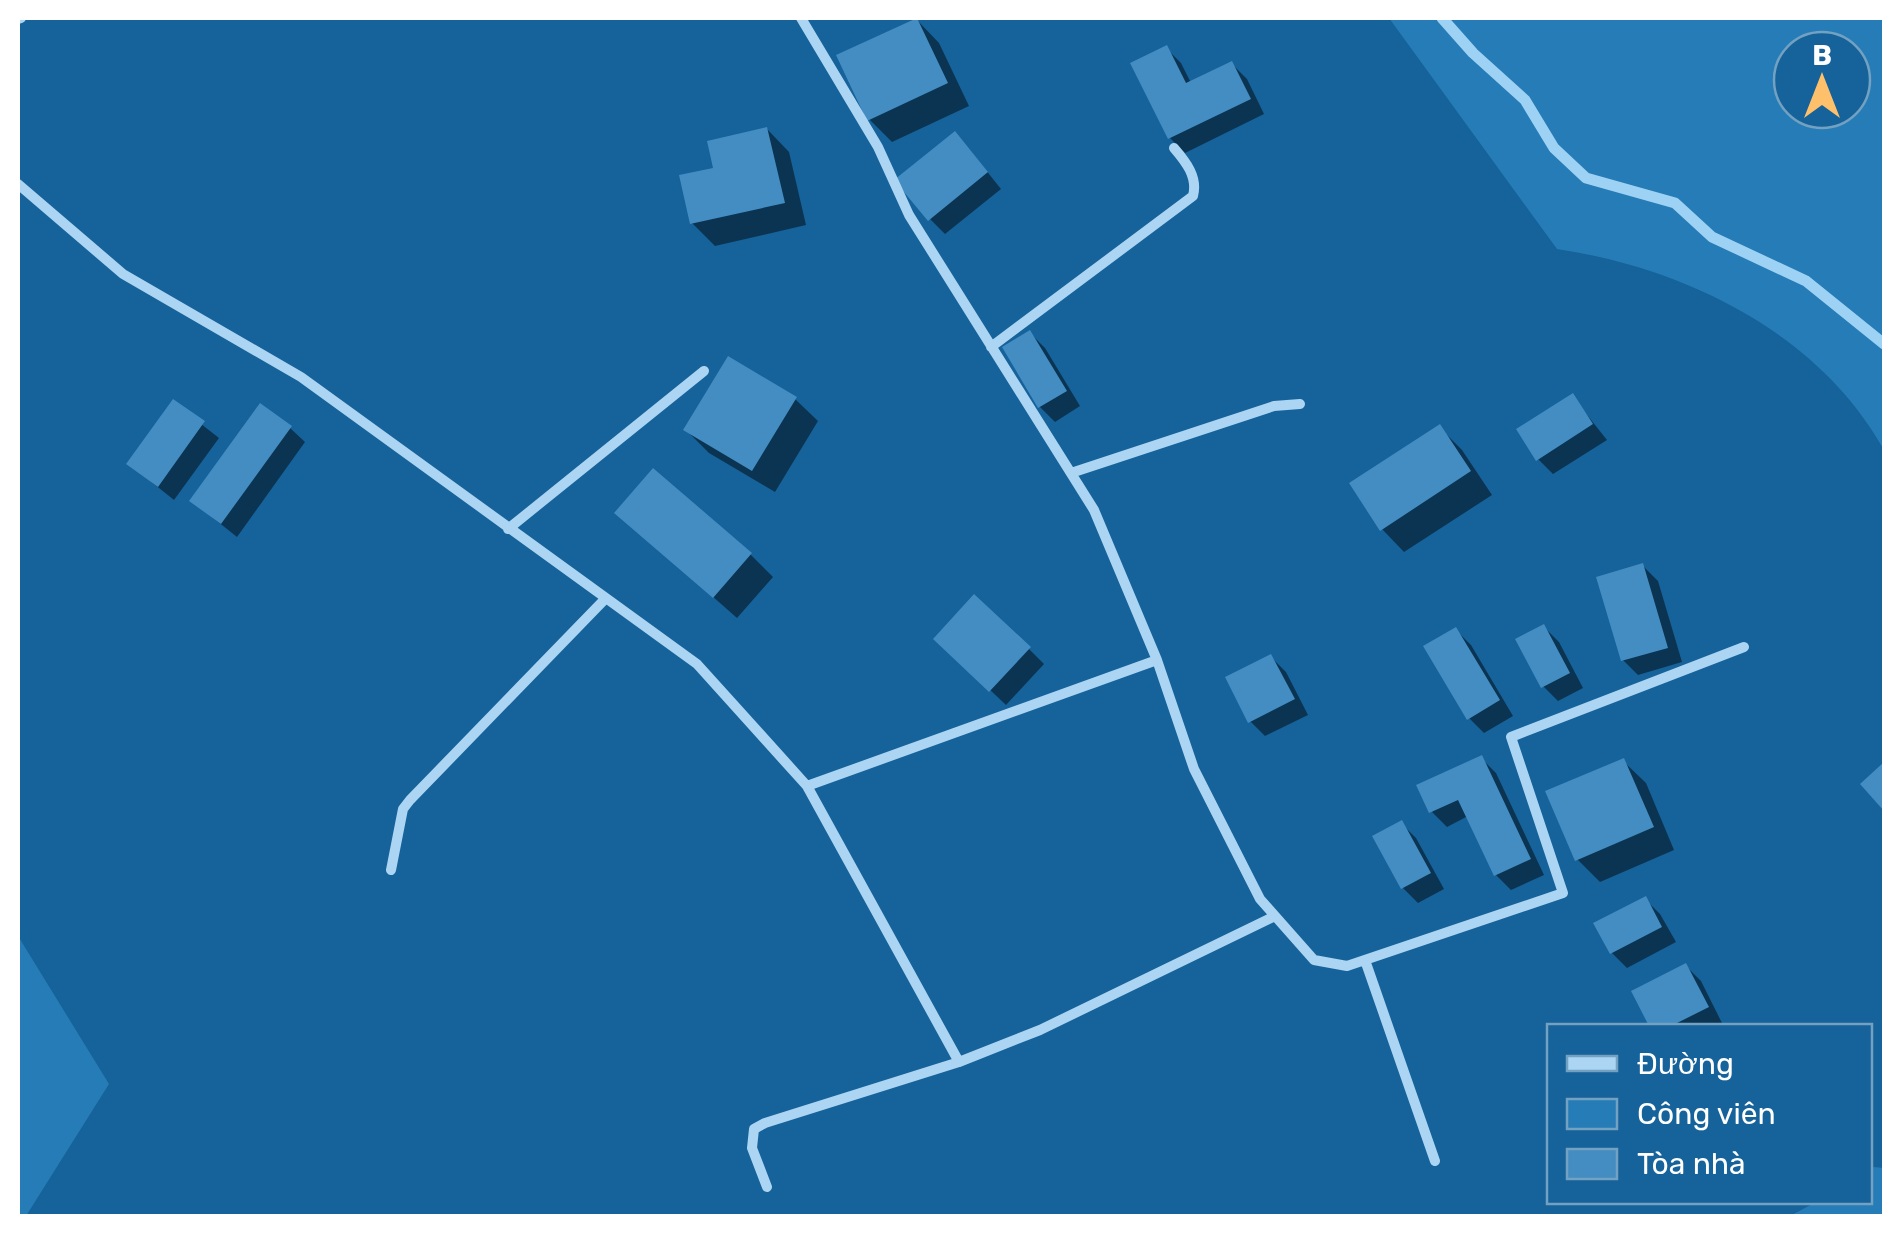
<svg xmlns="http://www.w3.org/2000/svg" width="1902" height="1234" font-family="Rubik,sans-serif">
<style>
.green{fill:#267cb6;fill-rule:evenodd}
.shadow{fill:#0007}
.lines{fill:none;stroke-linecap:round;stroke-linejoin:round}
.stream{stroke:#9ed2f4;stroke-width:11}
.building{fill:#448dc2}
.minor{stroke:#abd5f2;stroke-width:10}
</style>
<rect width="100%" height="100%" fill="#16629a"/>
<!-- green -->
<path class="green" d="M1389 18H1884V450C1819 333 1685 268 1557 249ZM1792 50H1852V110H1792Z
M18 936 109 1084 26 1216H18Z
M1874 1167 1884 1168V1216H1790L1816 1202H1870V1169Z"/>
<!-- shadow -->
<path class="shadow" d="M917 20 939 43 969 106 892 142 869 119Z
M1166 48 1181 63 1191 83 1232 64 1247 79 1264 114 1185 153 1170 138Z
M767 129 789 152 806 225 715 246 692 223 716 169Z
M969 149 1001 189 945 234 930 219Z
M1030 333 1045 348 1080 406 1055 422 1040 407Z
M1572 396 1607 440 1553 474 1538 459Z
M795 399 818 421 775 492 709 453 686 430Z
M173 402 219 438 174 500 129 464Z
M1439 427 1462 450 1492 495 1404 552 1382 529Z
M290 428 305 442 237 537 192 501Z
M618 513 750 554 773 577 737 618Z
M1643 566 1658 581 1682 662 1638 675 1623 660Z
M1544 627 1559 642 1583 688 1558 701 1543 686Z
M1456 630 1471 645 1513 716 1484 733 1469 718Z
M1029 649 1044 664 1006 705 951 653Z
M1271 657 1286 672 1308 715 1265 736 1250 721Z
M1481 758 1496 773 1544 875 1511 890 1496 875 1468 816 1447 827 1432 812Z
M1623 761 1646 783 1674 850 1600 882 1577 859Z
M1401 823 1416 838 1444 889 1418 903 1403 888 1375 837Z
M1645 899 1660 914 1676 942 1627 968 1612 953 1597 924Z
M1686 966 1701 981 1722 1023 1652 1026 1634 992Z"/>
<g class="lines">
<!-- stream -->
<path class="stream" d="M1442 18 1473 53 1525 100 1554 148 1586 178 1675 203 1712 237 1806 281 1884 344"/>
</g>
<!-- building -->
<path class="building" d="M917 18 948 83 867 121 836 55Z
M1167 45 1186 83 1232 61 1251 99 1168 139 1130 63Z
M767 127 785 203 690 224 679 175 713 168 707 141Z
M955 131 988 172 928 221 894 180Z
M1030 330 1067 391 1038 408 1002 347Z
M728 356 797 397 752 471 683 430Z
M1573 393 1593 424 1536 461 1516 429Z
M173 399 205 421 158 487 126 464Z
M260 403 292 426 221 524 189 501Z
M1440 424 1471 471 1380 531 1349 483Z
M653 468 752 553 713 598 614 513Z
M1643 563 1668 648 1621 661 1596 577Z
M974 594 1031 647 989 692 933 639Z
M1544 624 1570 673 1541 688 1515 639Z
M1456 627 1500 700 1467 720 1423 646Z
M1271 654 1295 699 1248 723 1225 677Z
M1482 755 1531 859 1494 876 1458 800 1429 813 1416 785Z
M1624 758 1654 827 1575 861 1545 791Z
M1884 762V811L1860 784Z
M1402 820 1431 873 1401 889 1372 836Z
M1646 896 1662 927 1610 954 1593 923Z
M1686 963 1709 1007 1671 1026H1649L1631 991Z"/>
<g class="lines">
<!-- minor -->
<path class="minor" d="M801 18 878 147 909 215 1094 510 1157 660
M18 19 21 18
M18 184 123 274 301 377 697 664 807 786 959 1062
M991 347 1193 196C1198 177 1186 162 1174 148
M1071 473 1274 406 1300 404
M508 529 704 371
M807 786 1157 660 1194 769 1260 899 1314 960 1347 966 1563 893 1511 737 1744 647
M391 870 403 809 410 800 606 598
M1366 963 1435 1161
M767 1187 752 1148 754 1129 765 1123 959 1062 1040 1030 1275 916"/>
</g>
<!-- border -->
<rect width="1902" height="1234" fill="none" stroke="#ffffff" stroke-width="40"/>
<!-- legend -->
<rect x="1547" y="1024" width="325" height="180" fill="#16629a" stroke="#73a1c2" stroke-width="2.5"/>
<rect x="1567" y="1056" width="50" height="15" fill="#abd5f2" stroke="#73a1c2" stroke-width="2.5"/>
<text x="1637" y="1074" font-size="30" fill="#ffffff">Đường</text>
<rect x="1567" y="1099" width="50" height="30" fill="#267cb6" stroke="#73a1c2" stroke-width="2.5"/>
<text x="1637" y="1124" font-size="30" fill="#ffffff">Công viên</text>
<rect x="1567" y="1149" width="50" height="30" fill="#448dc2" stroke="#73a1c2" stroke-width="2.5"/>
<text x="1637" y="1174" font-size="30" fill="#ffffff">Tòa nhà</text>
<!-- north arrow -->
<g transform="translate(1822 80)"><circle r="48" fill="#16629a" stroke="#73a1c2" stroke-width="2.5"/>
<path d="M0-8L18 38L0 25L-18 38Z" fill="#ffc06c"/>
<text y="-15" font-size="28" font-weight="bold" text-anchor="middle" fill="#ffffff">B</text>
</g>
</svg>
